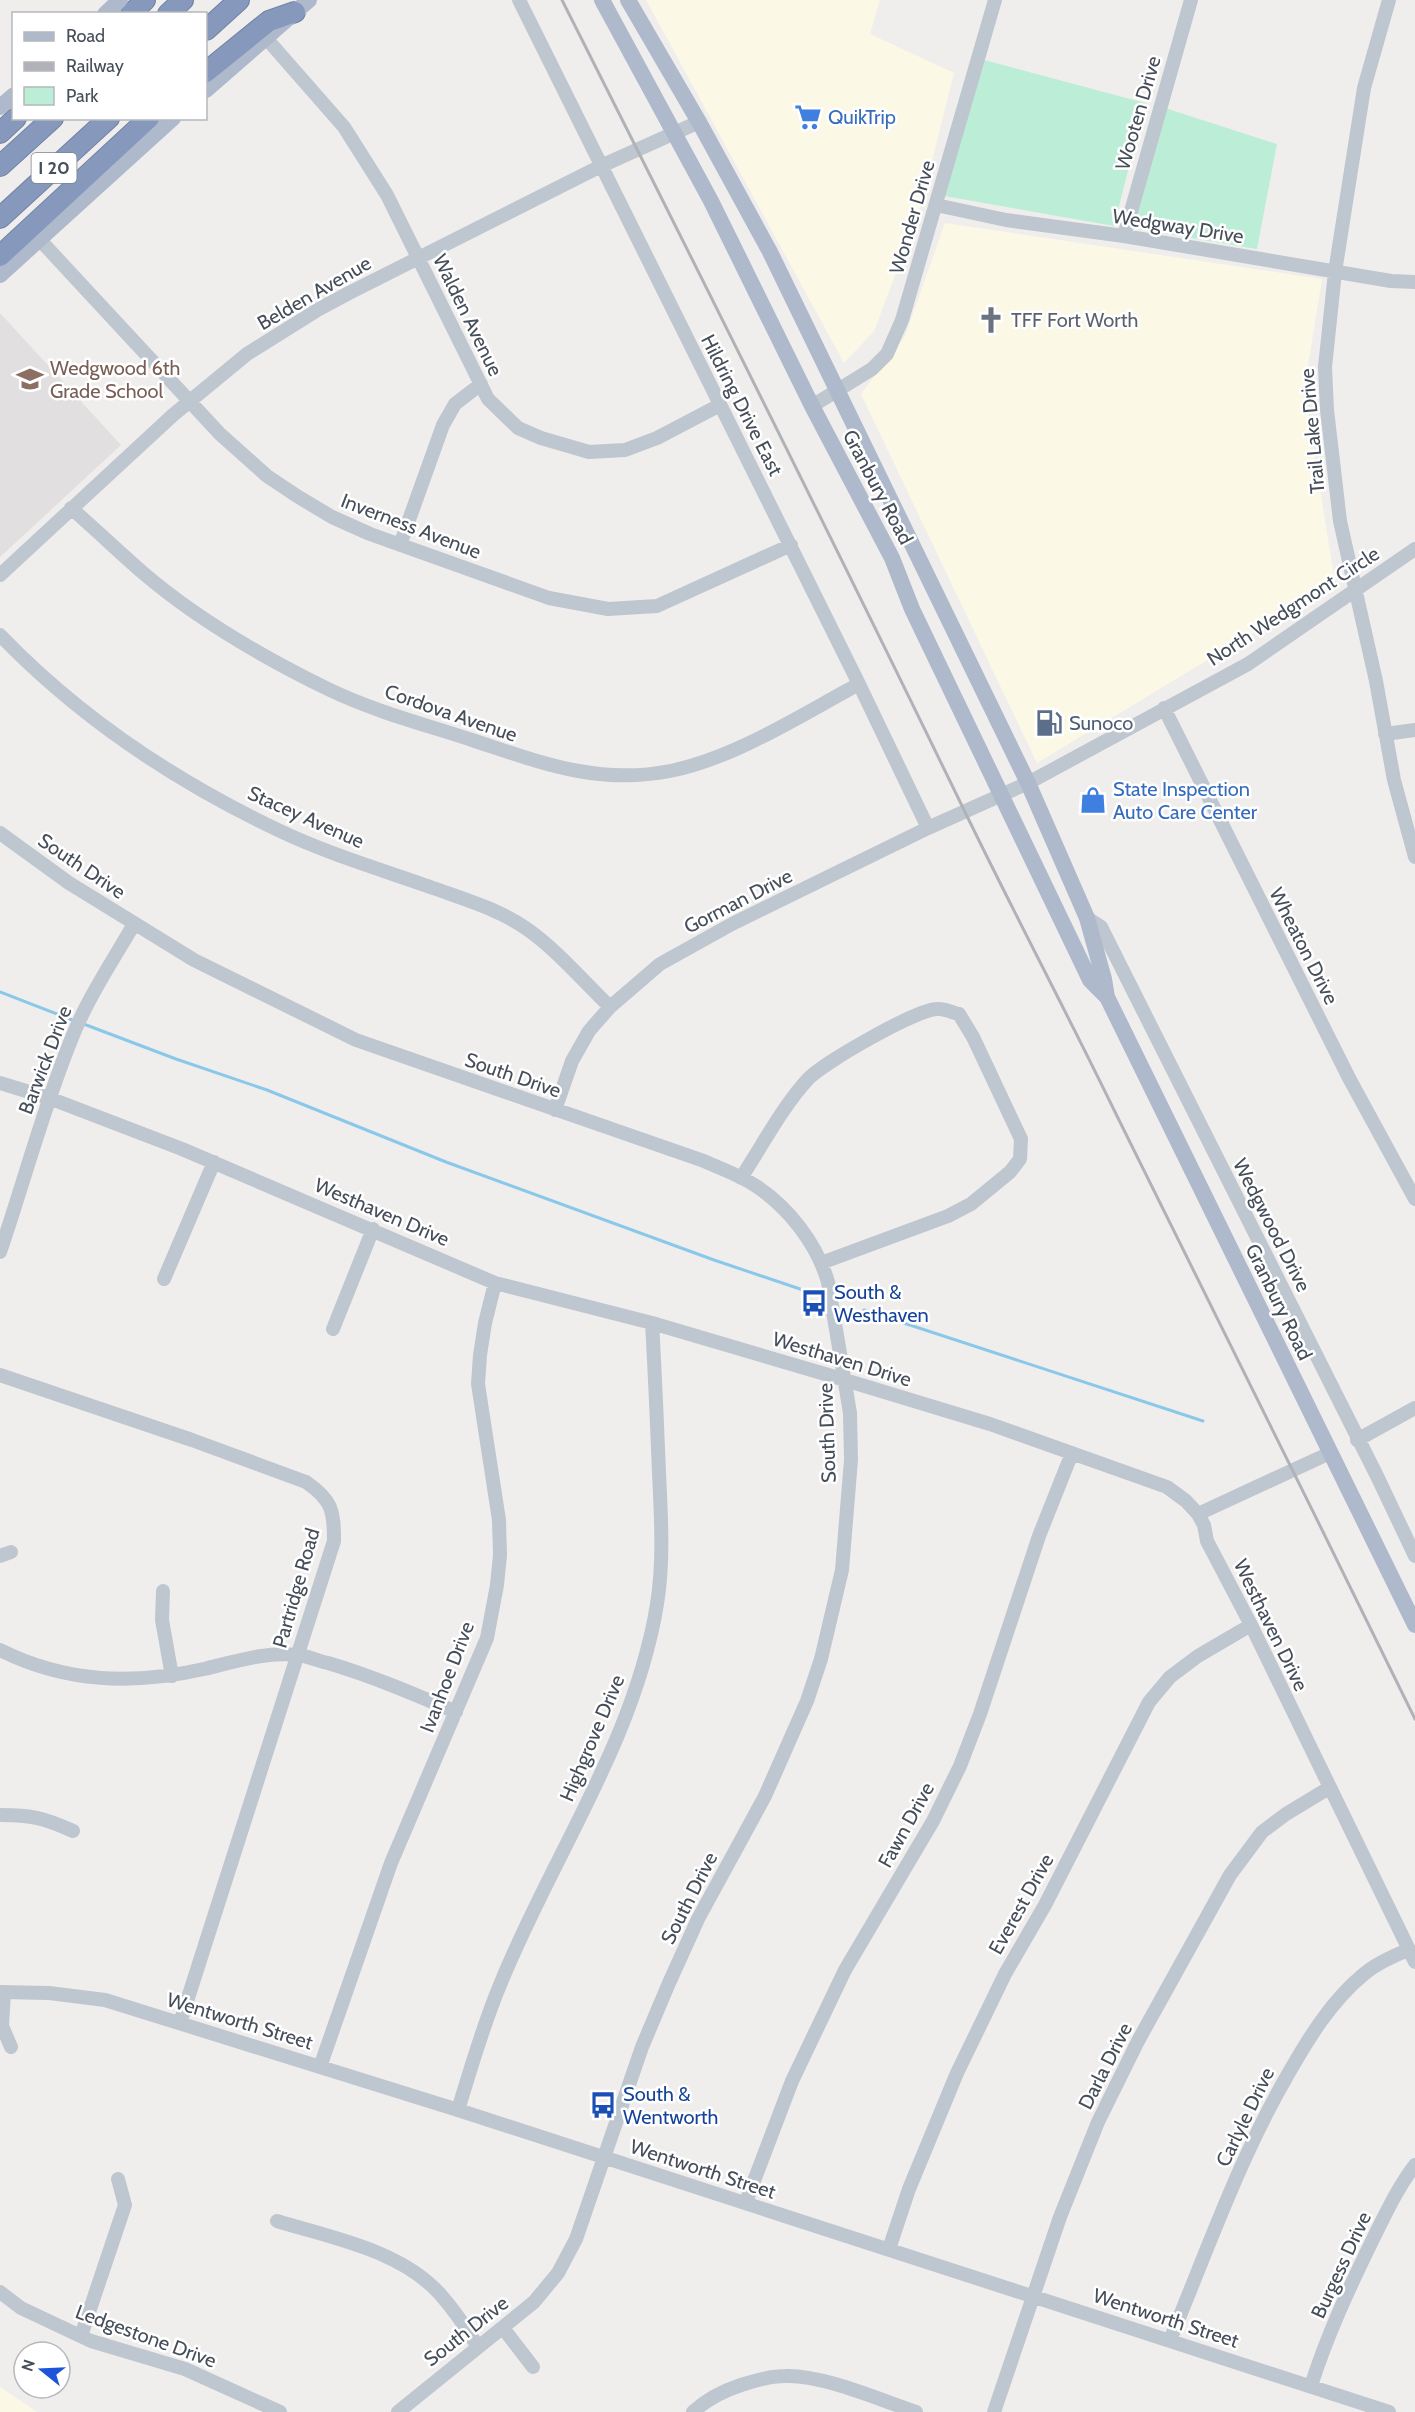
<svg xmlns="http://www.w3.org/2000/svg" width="1415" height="2412" font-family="Cabin,sans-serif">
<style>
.commercial{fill:#fbf8e6}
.education{fill:#e1dfdf}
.green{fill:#bcedd6}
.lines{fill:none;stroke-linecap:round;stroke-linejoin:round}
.stream{stroke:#8ac8e9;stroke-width:3}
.highway-casing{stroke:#7183a7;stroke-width:22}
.minor{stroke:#bec6cf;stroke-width:14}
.major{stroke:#aeb9cc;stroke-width:16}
.highway{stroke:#8698bb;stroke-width:20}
.rail{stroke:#b0b2b8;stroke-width:3}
.labels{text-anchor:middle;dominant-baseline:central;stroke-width:5;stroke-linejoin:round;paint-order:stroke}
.shield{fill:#fff;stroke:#7e838c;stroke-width:1.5}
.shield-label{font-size:18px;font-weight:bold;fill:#464e5a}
.street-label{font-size:20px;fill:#464e5a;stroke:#fff}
.shop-label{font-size:20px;fill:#366cbe;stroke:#fff;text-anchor:start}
.worship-label{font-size:20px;fill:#5b616d;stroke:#fff;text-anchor:start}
.education-label{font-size:20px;fill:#785e54;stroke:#fff;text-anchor:start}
.service-label{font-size:20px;fill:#4e5e75;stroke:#fff;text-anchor:start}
.transit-label{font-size:20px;fill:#164399;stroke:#fff;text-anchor:start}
</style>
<rect width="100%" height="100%" fill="#f0eeed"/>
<!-- commercial -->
<path class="commercial" d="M646 0H880L870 34 954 73 920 209 874 331 844 363Z
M945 223 1322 279 1304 390 1335 583 1037 763 861 394 905 336Z
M0 2387 3 2389 37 2412H0Z"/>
<!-- education -->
<path class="education" d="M0 313 121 445 0 557Z"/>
<!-- green -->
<path class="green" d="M977 58 1145 103 1114 226 944 196Z
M1165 108 1277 144 1257 249 1132 228Z"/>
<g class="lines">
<!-- stream -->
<path class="stream" d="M0 992 75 1021
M81 1023 176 1059 267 1090 446 1162 714 1260 803 1290
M864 1310 1203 1421"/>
<defs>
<path id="highway" d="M131 14 145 0
M168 14 183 0
M206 30 239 0
M206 72 269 21 295 12
M0 133 16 118
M0 166 53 118
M0 218 109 118
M0 256 149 118"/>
</defs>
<!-- highway casing -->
<use href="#highway" class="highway-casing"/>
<!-- minor -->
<path class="minor" d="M519 0 859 684 928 828
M1389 0 1364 88 1335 272 1325 367 1327 410 1340 521 1376 681 1394 780 1415 857
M266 38 344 127 387 195 488 399 518 428 541 438 589 452 625 450 657 438 720 405
M936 205 1006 220 1124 236 1391 281 1415 282
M1124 236 1191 0
M40 240 220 434 267 476 297 496 332 517 370 534 549 598 608 609 657 606 791 545
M812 406 872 369 887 354 902 320 995 0
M71 508C95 529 118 551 142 572 198 620 264 658 330 690 376 712 427 725 475 741 542 763 598 785 670 771 735 758 801 715 859 684
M400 545 443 425 455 404 481 384
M0 575 173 415 247 354 319 309 349 293 601 166 699 122
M0 635C79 717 175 781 278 830 328 854 383 870 436 889 467 900 500 910 527 929 557 950 583 981 610 1007
M1164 708 1349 1078 1415 1199
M1385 734 1415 730
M0 833 69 883 194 960 356 1040 704 1161C721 1169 740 1175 756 1186 789 1208 817 1244 828 1282L850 1413 851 1460 842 1570 821 1659 807 1701 765 1796 698 1919 669 1983 642 2047 576 2239 558 2273 534 2302 398 2412
M1087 918 1101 927 1377 1476 1415 1556
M0 1083 49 1098 182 1149 495 1283 652 1323 825 1374 990 1424 1167 1487 1186 1501 1198 1514 1204 1525 1207 1541 1251 1625 1415 1962
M555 1110 572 1061 589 1031 610 1007 660 964 732 924 928 828 1028 783 1248 664 1415 549
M741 1178C762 1146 783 1106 808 1079 823 1063 917 1009 937 1009 944 1008 953 1013 959 1014L973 1037 1021 1139 1020 1159 1010 1172 971 1204 948 1216 821 1263
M0 1252C24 1182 43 1109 71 1040 87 999 112 962 134 924
M164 1279 214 1162
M333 1329 373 1229
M0 1375 192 1440 306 1482C332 1500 334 1510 334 1541L180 2023
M1357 1440 1415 1408
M1198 1514 1330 1453
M0 1556 11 1552
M163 1591 162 1620 172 1676
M0 1650C66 1683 133 1685 204 1669 233 1662 267 1651 298 1655 308 1656 318 1661 328 1663 372 1676 414 1694 456 1712
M0 1815C32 1815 44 1818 73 1831
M0 1992 49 1993 105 2000 458 2110 1389 2412
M4 1992 2 2026 11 2047
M320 2067 391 1863 487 1638 497 1585 500 1555 499 1520 478 1384 480 1355 485 1323 495 1283
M458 2110C471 2068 483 2025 500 1985 551 1858 635 1741 657 1604 664 1561 661 1516 659 1473 657 1423 655 1373 652 1323
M746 2202 792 2081 845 1970 933 1821 960 1766 980 1714 1039 1536 1072 1453
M277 2221C332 2238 400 2250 440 2294 454 2310 467 2329 478 2347
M889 2249 909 2189 957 2073 1005 1974 1045 1905 1149 1702 1170 1677 1198 1656 1251 1625
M0 2292 21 2308 91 2341 185 2369 280 2412
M503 2328 533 2367
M81 2336 125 2205 118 2179
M1170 2340C1207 2251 1239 2159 1287 2076 1308 2039 1331 2001 1364 1974 1377 1963 1393 1956 1408 1950
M1311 2386C1327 2335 1350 2286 1374 2237 1386 2213 1398 2187 1415 2165
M693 2412C707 2399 723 2391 741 2385 756 2380 771 2376 786 2376 824 2375 880 2400 916 2412
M994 2412 1060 2217 1098 2122 1138 2041 1230 1875 1262 1832 1286 1814 1329 1788"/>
<!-- major -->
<path class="major" d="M602 0 711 201 812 406 892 558 912 609 1090 980 1107 997 1415 1625
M628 0 699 122 770 252 1028 783 1087 918 1104 979 1107 997
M105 14 120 0
M206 90 309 0
M0 107 14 95
M0 275 173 118"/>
<!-- highway -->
<use href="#highway" class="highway"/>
<!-- rail -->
<path class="rail" d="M562 0C698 270 833 540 965 812 1014 913 1067 1013 1116 1114 1216 1315 1316 1517 1415 1719"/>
</g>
<!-- icons -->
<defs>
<symbol id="supermarket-bare" viewBox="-9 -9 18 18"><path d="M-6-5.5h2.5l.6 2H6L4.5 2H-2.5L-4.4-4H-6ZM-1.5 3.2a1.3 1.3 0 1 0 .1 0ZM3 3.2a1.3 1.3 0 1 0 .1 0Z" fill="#3f7fe0" stroke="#fff" stroke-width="2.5" paint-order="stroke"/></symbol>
<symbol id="church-bare" viewBox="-9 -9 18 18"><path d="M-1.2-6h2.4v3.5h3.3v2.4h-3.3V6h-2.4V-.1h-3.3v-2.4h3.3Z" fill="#6b7280" stroke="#fff" stroke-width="2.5" paint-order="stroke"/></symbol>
<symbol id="school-bare" viewBox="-9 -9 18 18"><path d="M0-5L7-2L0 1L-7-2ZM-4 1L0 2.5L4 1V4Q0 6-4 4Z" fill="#8d6e63" stroke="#fff" stroke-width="2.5" paint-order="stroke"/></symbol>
<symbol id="fuel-bare" viewBox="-9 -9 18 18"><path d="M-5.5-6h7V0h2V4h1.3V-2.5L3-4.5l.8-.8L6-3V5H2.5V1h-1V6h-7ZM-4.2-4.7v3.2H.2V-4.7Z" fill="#5c6f8a" stroke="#fff" stroke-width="2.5" paint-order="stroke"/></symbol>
<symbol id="shop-bare" viewBox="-9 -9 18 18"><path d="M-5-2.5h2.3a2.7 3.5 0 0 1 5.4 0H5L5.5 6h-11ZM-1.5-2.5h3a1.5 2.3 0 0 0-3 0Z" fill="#3f7fe0" stroke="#fff" stroke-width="2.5" paint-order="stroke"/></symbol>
<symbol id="bus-bare" viewBox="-9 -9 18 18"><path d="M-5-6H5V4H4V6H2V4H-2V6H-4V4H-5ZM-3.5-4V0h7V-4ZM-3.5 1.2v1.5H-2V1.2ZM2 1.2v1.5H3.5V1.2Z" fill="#1a4fb4" stroke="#fff" stroke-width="2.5" paint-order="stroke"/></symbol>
</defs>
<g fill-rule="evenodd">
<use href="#supermarket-bare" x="789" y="98" width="38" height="38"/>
<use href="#church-bare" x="972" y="301" width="38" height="38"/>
<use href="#school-bare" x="11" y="360" width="38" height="38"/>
<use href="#fuel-bare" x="1030" y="704" width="38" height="38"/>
<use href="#shop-bare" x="1074" y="781" width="38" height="38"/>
<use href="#bus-bare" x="795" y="1284" width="38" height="38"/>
<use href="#bus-bare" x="584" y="2086" width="38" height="38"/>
</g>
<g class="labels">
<!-- shield labels -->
<rect class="shield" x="31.5" y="153" width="45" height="30" rx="4.5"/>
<g class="shield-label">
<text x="54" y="168">I 20</text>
</g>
<!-- street labels -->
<g class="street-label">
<text transform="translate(1138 113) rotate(-74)">Wooten Drive</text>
<text transform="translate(912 217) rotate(-74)">Wonder Drive</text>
<text transform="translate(1178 226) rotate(9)">Wedgway Drive</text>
<text transform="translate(314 293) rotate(-30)">Belden Avenue</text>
<text transform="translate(468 315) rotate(64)">Walden Avenue</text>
<text transform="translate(742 405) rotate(63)">Hildring Drive East</text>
<text transform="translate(1312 431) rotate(-95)">Trail Lake Drive</text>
<text transform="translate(878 487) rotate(62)">Granbury Road</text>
<text transform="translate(411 526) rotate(21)">Inverness Avenue</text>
<text transform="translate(1293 606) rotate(-33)">North Wedgmont Circle</text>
<text transform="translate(451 713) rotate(19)">Cordova Avenue</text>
<text transform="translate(306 817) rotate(24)">Stacey Avenue</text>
<text transform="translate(82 866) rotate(34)">South Drive</text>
<text transform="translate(738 901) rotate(-27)">Gorman Drive</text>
<text transform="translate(1304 946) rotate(63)">Wheaton Drive</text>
<text transform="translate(45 1060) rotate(-69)">Barwick Drive</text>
<text transform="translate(513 1075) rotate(19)">South Drive</text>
<text transform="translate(382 1212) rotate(23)">Westhaven Drive</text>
<text transform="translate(1272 1225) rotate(63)">Wedgwood Drive</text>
<text transform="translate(1279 1302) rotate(64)">Granbury Road</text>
<text transform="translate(842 1359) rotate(17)">Westhaven Drive</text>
<text transform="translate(827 1433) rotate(-92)">South Drive</text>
<text transform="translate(296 1588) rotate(-74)">Partridge Road</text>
<text transform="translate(1271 1625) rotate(64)">Westhaven Drive</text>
<text transform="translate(447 1677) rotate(-69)">Ivanhoe Drive</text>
<text transform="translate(592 1738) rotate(-67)">Highgrove Drive</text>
<text transform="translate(906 1825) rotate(-61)">Fawn Drive</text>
<text transform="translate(689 1898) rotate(-63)">South Drive</text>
<text transform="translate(1021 1904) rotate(-61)">Everest Drive</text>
<text transform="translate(240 2021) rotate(17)">Wentworth Street</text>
<text transform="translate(1105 2066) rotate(-63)">Darla Drive</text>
<text transform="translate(1245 2117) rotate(-64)">Carlyle Drive</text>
<text transform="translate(703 2169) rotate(18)">Wentworth Street</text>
<text transform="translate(1341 2265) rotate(-65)">Burgess Drive</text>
<text transform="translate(1166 2318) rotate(18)">Wentworth Street</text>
<text transform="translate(466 2331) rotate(-38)">South Drive</text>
<text transform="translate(146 2336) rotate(20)">Ledgestone Drive</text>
</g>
<!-- shop labels -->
<g class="shop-label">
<text x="828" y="117">QuikTrip</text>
<text x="1113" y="789">State Inspection<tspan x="1113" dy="23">Auto Care Center</tspan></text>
</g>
<!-- worship labels -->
<g class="worship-label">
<text x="1011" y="320">TFF Fort Worth</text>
</g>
<!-- education labels -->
<g class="education-label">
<text x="50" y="368">Wedgwood 6th<tspan x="50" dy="23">Grade School</tspan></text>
</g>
<!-- service labels -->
<g class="service-label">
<text x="1069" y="723">Sunoco</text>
</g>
<!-- transit labels -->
<g class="transit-label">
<text x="834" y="1292">South &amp;<tspan x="834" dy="23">Westhaven</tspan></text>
<text x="623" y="2094">South &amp;<tspan x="623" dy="23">Wentworth</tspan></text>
</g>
</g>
<!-- legend -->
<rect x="12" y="12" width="195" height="108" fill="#ffffff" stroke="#b5b8bd" stroke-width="1.5"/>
<rect x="24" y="32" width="30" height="9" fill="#aeb9cc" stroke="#b5b8bd" stroke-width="1.5"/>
<text x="66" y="42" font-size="18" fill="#464e5a">Road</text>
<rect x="24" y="62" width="30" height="9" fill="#b0b2b8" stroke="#b5b8bd" stroke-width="1.5"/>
<text x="66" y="72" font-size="18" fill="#464e5a">Railway</text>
<rect x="24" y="87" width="30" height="18" fill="#bcedd6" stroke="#b5b8bd" stroke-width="1.5"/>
<text x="66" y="102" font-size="18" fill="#464e5a">Park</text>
<!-- north arrow -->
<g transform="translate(42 2370) rotate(288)"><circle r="28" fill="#ffffff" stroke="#b5b8bd" stroke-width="1.5"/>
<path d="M0-4.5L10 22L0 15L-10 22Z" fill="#1d54da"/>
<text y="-9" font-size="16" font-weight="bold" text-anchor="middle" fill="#464e5a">N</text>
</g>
</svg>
